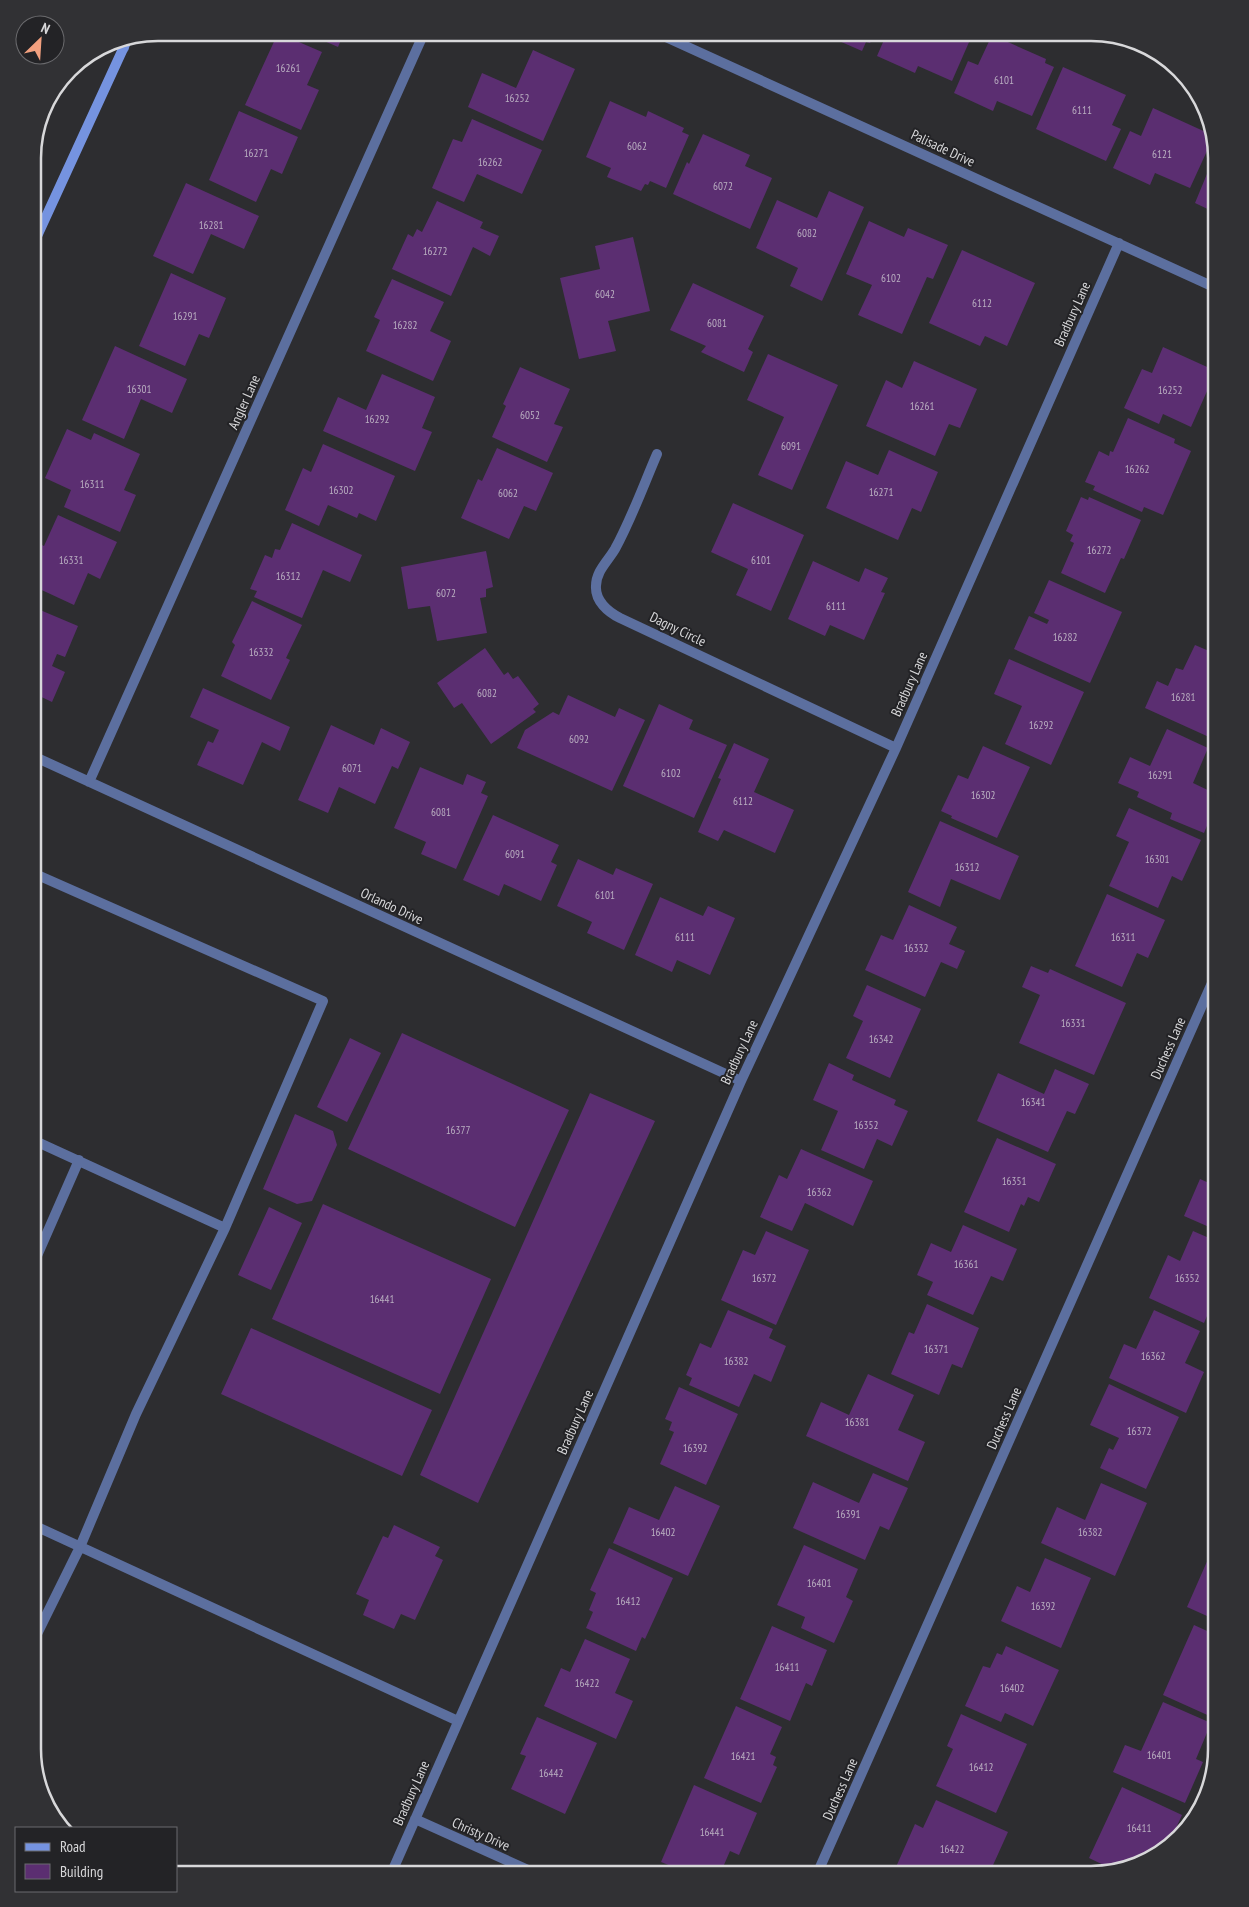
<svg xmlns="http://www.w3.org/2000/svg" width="1249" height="1907" font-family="'PT Sans Narrow',sans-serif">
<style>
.building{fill:#5b2e71}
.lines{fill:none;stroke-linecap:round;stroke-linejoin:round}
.lane{stroke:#5c6f9f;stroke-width:10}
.street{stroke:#5c6f9f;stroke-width:10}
.secondary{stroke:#7593e0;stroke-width:10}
.labels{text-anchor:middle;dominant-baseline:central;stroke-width:4;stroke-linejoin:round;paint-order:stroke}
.number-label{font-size:11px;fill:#b9aec0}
.street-label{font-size:14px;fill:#d8d8da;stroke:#232326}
.rim{fill:none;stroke:#d8d8da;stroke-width:2.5}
</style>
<rect width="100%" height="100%" fill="#2d2d30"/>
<!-- building -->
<path class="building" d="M278 33 322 52 307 85 319 90 301 130 245 105Z
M306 33H344L338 47Z
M832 33H875L870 43 866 42 862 51 830 37Z
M887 33H973L952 81 918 66 915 73 877 56Z
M992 35 1046 59 1045 63 1054 67 1032 116 997 101 993 111 954 93 968 61 978 65Z
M533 50 575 69 543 141 468 107 482 73 516 88Z
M1063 67 1126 95 1112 125 1121 129 1106 161 1036 129Z
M610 101 646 117 648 111 684 128 682 132 689 135 666 188 650 181 648 185 645 184 641 191 607 177 611 168 586 157Z
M1153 108 1210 134 1212 140 1190 188 1155 173 1150 185 1113 168 1130 131 1141 136Z
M239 111 298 137 282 174 271 169 256 202 209 180Z
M472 119 542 150 522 194 477 174 464 202 432 188 453 139 462 142Z
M703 134 750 155 745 166 772 178 750 229 673 194 687 162 689 164Z
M1209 169 1216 172V213L1195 203Z
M186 183 259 216 244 249 211 234 193 274 153 256Z
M829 191 864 207 822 301 790 286 798 268 756 248 777 200 817 218Z
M437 201 483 222 480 228 499 236 490 256 473 247 451 296 392 269 408 234 413 237 417 229 422 232Z
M869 221 904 237 908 228 948 245 933 279 927 277 902 334 858 315 872 285 846 274Z
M633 237 650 311 608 321 616 351 579 359 560 278 600 269 595 246Z
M962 250 1035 283 1007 346 985 336 980 346 929 323Z
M171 273 226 298 209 338 199 334 185 366 139 346Z
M392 279 444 302 430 331 451 341 433 381 366 351 380 320 374 317Z
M693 283 764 316 748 349 753 352 744 372 701 352 706 346 670 330Z
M115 346 187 379 172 413 141 399 124 439 82 420Z
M1163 347 1216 371 1191 427 1163 414 1159 424 1124 408 1142 369 1152 373Z
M768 354 838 385 792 490 758 475 784 417 747 400Z
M914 361 977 389 960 428 949 424 935 456 866 426 886 380 902 388Z
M520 367 570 389 554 424 563 427 547 462 492 437 506 406 503 404Z
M382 374 435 397 422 428 432 432 415 471 323 431 338 397 366 410Z
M1128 418 1175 439 1174 443 1191 451 1163 515 1144 507 1142 512 1093 490 1095 486 1085 482 1099 451 1109 456 1110 451 1113 452Z
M67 429 91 440 94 433 140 454 124 490 136 495 120 532 64 507 71 490 45 478Z
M323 444 395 476 376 521 359 513 357 518 328 505 319 526 285 510 303 468 311 472Z
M497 448 553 473 536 511 524 506 509 539 461 518 478 479 482 481Z
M889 450 938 472 921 512 912 508 898 540 826 508 846 461 878 475Z
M1081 497 1088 500 1089 497 1141 520 1124 559 1121 558 1105 593 1061 573 1074 543 1070 541 1073 535 1066 531Z
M733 503 804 535 771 611 736 595 748 569 711 552Z
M58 515 117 542 100 579 88 573 74 605 33 586V541L44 546Z
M292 523 362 555 350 582 323 570 302 618 254 597 257 591 250 589 265 555 272 558 275 549 280 550Z
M486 551 493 587 486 589V597L480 598 487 633 437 641 430 606 408 609 401 567Z
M813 561 859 582 865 568 888 578 881 592 885 593 864 640 830 625 825 636 788 619Z
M1049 580 1122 612 1090 683 1014 649 1029 616 1047 624 1049 620 1034 613Z
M252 601 302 625 286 658 290 660 271 700 221 676 235 645 232 642Z
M33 607 78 626 65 657 57 654 52 666 65 672 52 702 33 693Z
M1195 645 1216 654V721L1209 737 1145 708 1157 681 1168 686 1176 668 1183 670Z
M485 648 504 675 508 672 513 679 518 676 539 704 533 709 536 712 491 744 462 703 454 708 437 683Z
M1009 659 1084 692 1051 765 1005 744 1022 706 994 694Z
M203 688 290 727 280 751 262 742 243 785 197 765 208 741 213 743 219 730 190 717Z
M568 695 615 717 619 708 645 720 612 791 517 748 525 730 553 712 559 715Z
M659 704 693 720 689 729 727 745 694 818 623 786Z
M331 725 374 745 381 728 410 742 398 769 392 766 375 804 339 787 328 813 298 800Z
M1167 729 1208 748 1193 783 1216 794V804L1204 833 1170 819 1172 813 1137 797 1139 792 1118 783 1130 757 1150 766Z
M734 743 769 759 754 792 794 810 775 853 724 830 718 841 698 832 721 779 718 778Z
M983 746 1030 767 997 838 951 818 952 816 941 811 958 775 968 779Z
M420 767 463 785 467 774 486 782 481 793 488 796 456 869 421 854 426 842 394 828Z
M1129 808 1201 840 1182 881 1172 876 1158 908 1109 886 1129 842 1116 836Z
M493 815 559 845 551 862 557 865 541 901 504 884 499 896 463 880Z
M940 821 1019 856 1000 900 951 879 940 907 908 892Z
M578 859 613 875 616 868 653 884 624 950 587 933 592 922 557 906Z
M1107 894 1165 920 1148 958 1137 953 1122 987 1075 966Z
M660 897 703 916 708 906 735 918 710 975 677 960 672 972 635 955Z
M909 905 957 927 949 944 965 951 957 969 941 962 925 997 865 970 881 935 893 940Z
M1031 966 1048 973 1050 969 1126 1003 1094 1075 1019 1043 1040 995 1022 987Z
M867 985 921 1009 890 1078 846 1058 863 1021 853 1016Z
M402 1033 569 1110 515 1227 348 1149Z
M350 1038 381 1053 347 1122 317 1107Z
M829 1063 854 1075 852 1080 896 1100 894 1105 908 1111 892 1146 877 1139 864 1169 821 1150 838 1111 813 1100Z
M1055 1069 1089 1084 1075 1114 1067 1111 1048 1152 977 1121 998 1073 1044 1094Z
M590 1093 655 1121 478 1503 420 1475Z
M295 1114 333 1131 337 1145 312 1201 297 1204 263 1189Z
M997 1138 1056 1164 1039 1202 1028 1197 1024 1206 1021 1204 1009 1232 964 1212Z
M801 1149 873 1181 853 1226 805 1203 792 1231 760 1217 779 1175 787 1179Z
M1200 1179 1216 1186V1230L1184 1216Z
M323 1204 491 1279 440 1394 272 1319Z
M269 1207 302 1223 271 1290 238 1275Z
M963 1225 1017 1249 1003 1281 991 1276 973 1315 927 1295 933 1282 917 1275 931 1243 951 1252Z
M766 1231 809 1250 776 1325 721 1300 743 1250 755 1255Z
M1193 1231 1216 1241V1295L1204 1323 1149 1298 1168 1255 1180 1261Z
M927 1304 979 1328 962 1368 952 1364 939 1395 891 1374 909 1332 914 1334Z
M728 1310 773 1329 769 1338 786 1346 771 1382 754 1374 739 1407 689 1385 692 1378 686 1375 700 1343 711 1348Z
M1154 1310 1200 1331 1185 1363 1204 1372 1186 1413 1109 1378 1124 1344 1136 1349Z
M251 1328 432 1410 402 1476 221 1394Z
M868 1374 914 1395 898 1430 925 1442 908 1481 806 1436 821 1402 849 1415Z
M1109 1384 1179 1417 1146 1489 1100 1468 1109 1448 1113 1450 1119 1438 1090 1425Z
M679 1387 738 1414 706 1485 660 1464 674 1432 669 1430 672 1422 665 1419Z
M873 1473 908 1488 889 1530 880 1526 865 1560 793 1528 813 1482 859 1503Z
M1101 1483 1147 1503 1115 1576 1041 1543 1057 1507 1085 1520Z
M675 1486 720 1506 688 1576 613 1543 629 1507 659 1520Z
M394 1525 440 1547 435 1556 443 1560 415 1620 401 1614 394 1629 363 1615 369 1600 356 1594 383 1536 388 1538Z
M1216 1541V1620L1187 1607Z
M804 1545 858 1569 846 1597 853 1601 834 1643 801 1628 805 1617 777 1605Z
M609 1548 673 1578 645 1639 642 1637 636 1651 586 1628 593 1612 589 1610 596 1593 590 1590Z
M1045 1558 1091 1578 1061 1648 1001 1621 1017 1586 1030 1592Z
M1194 1625 1216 1635V1713L1214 1718 1163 1695Z
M772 1626 827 1650 812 1686 806 1683 790 1721 740 1699Z
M585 1639 630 1659 615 1693 633 1701 616 1739 544 1706 561 1668 570 1672Z
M1006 1646 1059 1670 1033 1726 1005 1713 1001 1722 965 1706 983 1666 990 1668 997 1653 1002 1655Z
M1163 1702 1211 1723 1196 1759 1203 1762 1185 1803 1113 1772 1125 1745 1141 1751Z
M736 1706 782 1727 770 1754 776 1757 773 1765 777 1767 761 1803 704 1778Z
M961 1714 1027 1744 996 1813 936 1786 953 1749 947 1746Z
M537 1717 597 1743 565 1814 511 1789 526 1756 520 1754Z
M694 1785 757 1813 739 1855 730 1851 720 1874H691L661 1862Z
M1122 1787 1182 1815 1170 1841 1163 1848 1156 1845 1150 1859 1112 1869 1089 1858Z
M936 1800 1008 1832 989 1874H938L934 1873 933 1874H914L896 1867 915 1824 923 1828Z
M1087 1868 1098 1873 1084 1874Z"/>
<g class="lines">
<!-- lane -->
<path class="lane" d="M33 1140 225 1228 323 1001 33 873
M33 1265 79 1160
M33 1525 458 1721
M33 1642 80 1547 136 1414 225 1228"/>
<!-- street -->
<path class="street" d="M657 33 1216 288
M111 42 124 48
M657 454C644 484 631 520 615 549 608 561 596 571 596 586 595 601 608 612 620 618L896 748
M33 756 741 1081
M89 782 424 33
M415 1819 537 1874
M391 1874 741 1081 896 748 1119 243
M817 1874 1216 974"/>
<!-- secondary -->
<path class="secondary" d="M33 245 128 38"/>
</g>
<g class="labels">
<!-- number labels -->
<g class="number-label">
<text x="288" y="68">16261</text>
<text x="1004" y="80">6101</text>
<text x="517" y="98">16252</text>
<text x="1082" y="110">6111</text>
<text x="637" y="146">6062</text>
<text x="256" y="153">16271</text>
<text x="1162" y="154">6121</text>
<text x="490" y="162">16262</text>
<text x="723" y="186">6072</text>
<text x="211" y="225">16281</text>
<text x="807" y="233">6082</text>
<text x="435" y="251">16272</text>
<text x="891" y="278">6102</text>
<text x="605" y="294">6042</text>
<text x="982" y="303">6112</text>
<text x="185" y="316">16291</text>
<text x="717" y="323">6081</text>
<text x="405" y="325">16282</text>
<text x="139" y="389">16301</text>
<text x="1170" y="390">16252</text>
<text x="922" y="406">16261</text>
<text x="530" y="415">6052</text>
<text x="377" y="419">16292</text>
<text x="791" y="446">6091</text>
<text x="1137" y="469">16262</text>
<text x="92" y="484">16311</text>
<text x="341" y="490">16302</text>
<text x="881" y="492">16271</text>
<text x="508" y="493">6062</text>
<text x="1099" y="550">16272</text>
<text x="71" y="560">16331</text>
<text x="761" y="560">6101</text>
<text x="288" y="576">16312</text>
<text x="446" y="593">6072</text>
<text x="836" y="606">6111</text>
<text x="1065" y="637">16282</text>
<text x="261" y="652">16332</text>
<text x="487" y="693">6082</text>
<text x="1183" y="697">16281</text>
<text x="1041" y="725">16292</text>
<text x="579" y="739">6092</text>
<text x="352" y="768">6071</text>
<text x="671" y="773">6102</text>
<text x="1160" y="775">16291</text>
<text x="983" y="795">16302</text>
<text x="743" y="801">6112</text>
<text x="441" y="812">6081</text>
<text x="515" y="854">6091</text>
<text x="1157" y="859">16301</text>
<text x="967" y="867">16312</text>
<text x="605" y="895">6101</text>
<text x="685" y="937">6111</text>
<text x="1123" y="937">16311</text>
<text x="916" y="948">16332</text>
<text x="1073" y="1023">16331</text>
<text x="881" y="1039">16342</text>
<text x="1033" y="1102">16341</text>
<text x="866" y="1125">16352</text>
<text x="458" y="1130">16377</text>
<text x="1014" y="1181">16351</text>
<text x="819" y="1192">16362</text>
<text x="966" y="1264">16361</text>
<text x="764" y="1278">16372</text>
<text x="1187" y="1278">16352</text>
<text x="382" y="1299">16441</text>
<text x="936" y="1349">16371</text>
<text x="1153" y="1356">16362</text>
<text x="736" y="1361">16382</text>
<text x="857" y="1422">16381</text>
<text x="1139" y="1431">16372</text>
<text x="695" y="1448">16392</text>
<text x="848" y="1514">16391</text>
<text x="663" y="1532">16402</text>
<text x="1090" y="1532">16382</text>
<text x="819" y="1583">16401</text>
<text x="628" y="1601">16412</text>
<text x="1043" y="1606">16392</text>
<text x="787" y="1667">16411</text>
<text x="587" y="1683">16422</text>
<text x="1012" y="1688">16402</text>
<text x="1159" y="1755">16401</text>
<text x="743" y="1756">16421</text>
<text x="981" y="1767">16412</text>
<text x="551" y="1773">16442</text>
<text x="1139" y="1828">16411</text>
<text x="712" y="1832">16441</text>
<text x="952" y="1849">16422</text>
</g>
<!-- street labels -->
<g class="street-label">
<text transform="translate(943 148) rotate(25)">Palisade Drive</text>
<text transform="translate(1072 314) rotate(-66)">Bradbury Lane</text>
<text transform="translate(244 402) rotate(-66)">Angler Lane</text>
<text transform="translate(678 629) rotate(26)">Dagny Circle</text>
<text transform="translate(909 684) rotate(-66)">Bradbury Lane</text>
<text transform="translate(392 906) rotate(25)">Orlando Drive</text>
<text transform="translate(1168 1048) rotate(-66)">Duchess Lane</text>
<text transform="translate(739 1052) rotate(-65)">Bradbury Lane</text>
<text transform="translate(1004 1418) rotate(-66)">Duchess Lane</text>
<text transform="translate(575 1422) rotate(-66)">Bradbury Lane</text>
<text transform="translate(840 1789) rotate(-66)">Duchess Lane</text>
<text transform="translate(411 1793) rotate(-66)">Bradbury Lane</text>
<text transform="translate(481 1834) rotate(24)">Christy Drive</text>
</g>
</g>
<!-- crop -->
<path d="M0 0H1249V1907H0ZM158 41H1091A117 117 0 0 1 1208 158V1749A117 117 0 0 1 1091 1866H158A117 117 0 0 1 41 1749V158A117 117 0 0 1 158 41Z" fill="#313134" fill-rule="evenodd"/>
<path class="rim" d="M158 41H1091A117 117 0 0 1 1208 158V1749A117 117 0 0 1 1091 1866H158A117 117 0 0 1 41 1749V158A117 117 0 0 1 158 41Z"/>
<!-- legend -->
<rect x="15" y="1827" width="162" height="65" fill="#232326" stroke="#6b6b6e"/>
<rect x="25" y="1843" width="25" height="8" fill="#7593e0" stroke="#6b6b6e"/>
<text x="60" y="1852" font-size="15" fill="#d8d8da">Road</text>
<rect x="25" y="1864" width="25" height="15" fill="#5b2e71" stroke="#6b6b6e"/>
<text x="60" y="1877" font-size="15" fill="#d8d8da">Building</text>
<!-- north arrow -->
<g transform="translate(40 40) rotate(25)"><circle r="24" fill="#232326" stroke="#6b6b6e"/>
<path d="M0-4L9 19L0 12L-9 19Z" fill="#f2a07f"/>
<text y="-8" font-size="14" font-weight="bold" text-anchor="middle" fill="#d8d8da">N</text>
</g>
</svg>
